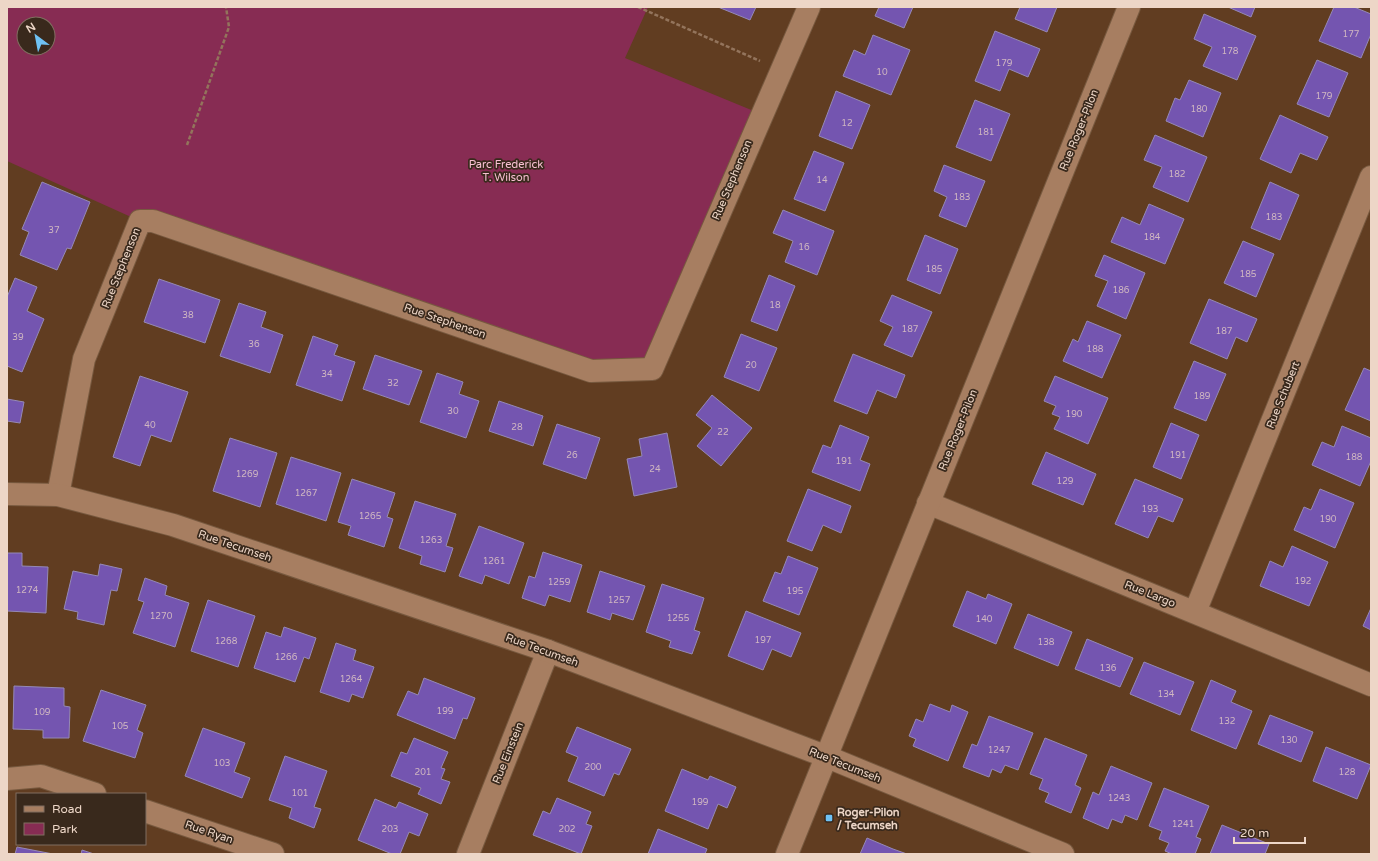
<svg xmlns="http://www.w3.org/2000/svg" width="1378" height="861" font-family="'Varela Round',sans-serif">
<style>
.green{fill:#872c53;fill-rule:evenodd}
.building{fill:#7455b0;stroke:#9589b5}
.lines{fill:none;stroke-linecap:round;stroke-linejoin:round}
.minor-casing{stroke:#77593f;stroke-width:24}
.tertiary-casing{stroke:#77593f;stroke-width:24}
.path{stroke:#93745c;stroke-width:2.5;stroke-dasharray:4 2;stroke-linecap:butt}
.minor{stroke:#a77e61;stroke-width:22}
.tertiary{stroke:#a77e61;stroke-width:22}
.poi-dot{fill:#6fc2f4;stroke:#39291c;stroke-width:1.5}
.labels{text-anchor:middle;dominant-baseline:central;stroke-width:3.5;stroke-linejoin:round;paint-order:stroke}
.number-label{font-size:9px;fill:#cfb6c1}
.street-label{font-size:11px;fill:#edd6c7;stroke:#39291c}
.park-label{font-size:11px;fill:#f9c0d3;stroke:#39291c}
.poi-label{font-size:11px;font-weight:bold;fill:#edd6c7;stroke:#39291c;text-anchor:start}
</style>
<rect width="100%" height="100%" fill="#613d21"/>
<!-- green -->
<path class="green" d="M7 7H648L625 58 761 114 652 369 591 371 140 221 7 161ZM24 24H48V48H24Z"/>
<!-- building -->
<path class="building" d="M718 7H756L750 20Z
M879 7H913L904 28 875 16Z
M1020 7H1057L1047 32 1015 19Z
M1228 7H1255L1251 17Z
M1334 7H1354L1371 14V34L1361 58 1319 41Z
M1204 14 1256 36 1237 80 1203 66 1212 47 1194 39Z
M995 31 1040 49 1028 77 1009 69 1000 91 975 81Z
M873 35 910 50 891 95 843 76 854 50 865 55Z
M1317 60 1348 73 1329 117 1297 104Z
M1189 80 1221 93 1203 137 1166 121 1175 98 1180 100Z
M836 91 870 105 852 149 819 136Z
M975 100 1010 114 991 161 956 147Z
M1280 115 1328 137 1317 160 1300 153 1291 173 1260 159Z
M1155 135 1207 157 1188 202 1153 187 1162 167 1144 160Z
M814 151 844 163 825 211 794 199Z
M944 165 985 181 966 227 939 216 947 197 934 191Z
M42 182 90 202 71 249 67 248 57 270 20 255 29 232 22 229Z
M1270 182 1299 195 1280 240 1251 228Z
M1149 204 1184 219 1165 264 1111 242 1122 217 1140 225Z
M783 210 834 231 817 275 785 262 793 241 773 233Z
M925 235 958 249 940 294 907 280Z
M1243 241 1274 254 1256 297 1224 283Z
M1104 255 1145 273 1126 319 1097 306 1108 281 1095 276Z
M769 275 795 286 777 331 751 321Z
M15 278 37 287 27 311 44 319 22 372 7 366V297Z
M159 279 220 300 205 343 144 322Z
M892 295 932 312 912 357 884 345 893 327 880 321Z
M1209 299 1257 319 1247 342 1236 337 1227 359 1190 343Z
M239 303 266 312 261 327 283 335 270 373 220 356Z
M1087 321 1121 335 1102 378 1063 361 1073 339 1078 342Z
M741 334 777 348 759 391 724 377Z
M313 336 338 345 334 355 355 362 342 401 296 385Z
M853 354 905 375 896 398 877 390 867 414 834 401Z
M375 355 422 371 409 405 363 389Z
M1194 361 1226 374 1206 421 1174 408Z
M1364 368 1371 371V421L1345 410Z
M437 373 463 382 459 394 479 401 466 438 420 422Z
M140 376 188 392 171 442 151 435 140 466 113 457Z
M1055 376 1108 398 1088 444 1054 429 1060 417 1052 414 1056 406 1044 401Z
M712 395 752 428 721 466 697 446 712 428 696 415Z
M7 399 24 402 20 423 7 421Z
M499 401 543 416 533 446 489 431Z
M1171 423 1199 435 1181 479 1153 467Z
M557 424 600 438 586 479 543 464Z
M840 425 869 437 860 460 870 464 860 491 812 472 823 445 831 448Z
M1342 426 1371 438V461L1360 486 1312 465 1322 442 1334 447Z
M667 433 677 487 634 496 627 459 642 456 639 439Z
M230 438 277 453 260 507 213 491Z
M1046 452 1096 474 1083 505 1032 484Z
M291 457 341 473 326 521 276 504Z
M352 479 395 493 387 517 393 519 384 547 348 535 351 526 338 522Z
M1135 479 1183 499 1173 522 1158 516 1148 538 1115 524Z
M808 489 851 506 841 533 823 525 812 551 787 541Z
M1320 489 1354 503 1335 548 1294 530 1304 507 1311 510Z
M415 501 456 514 446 546 453 548 445 572 420 564 422 556 399 548Z
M479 526 524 543 509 584 485 575 482 584 459 576Z
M1292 546 1328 562 1309 606 1260 586 1270 561 1283 567Z
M543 552 582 565 570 602 549 595 545 606 522 598 529 576 535 578Z
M7 553H22V566L48 567 46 613 7 611Z
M788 556 818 568 799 615 763 601 775 572 781 574Z
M100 564 122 569 117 591 111 590 104 625 77 619 78 612 64 609 73 571 98 576Z
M600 571 645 586 633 620 612 613 610 620 587 612Z
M145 578 167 586 165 595 189 603 175 647 133 633 144 602 138 600Z
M662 584 704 598 694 630 700 632 692 654 669 647 671 641 646 632Z
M967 591 986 599 988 594 1012 604 996 644 953 626Z
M208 600 255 616 238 667 191 651Z
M1371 608V630L1363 626Z
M746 611 801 633 791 657 772 649 763 670 728 656Z
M1028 614 1072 632 1058 666 1014 648Z
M284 627 316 638 309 659 304 657 295 682 254 668 266 632 281 637Z
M1087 639 1133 658 1120 687 1075 669Z
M336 643 356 650 353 660 374 667 363 698 352 694 349 702 320 692Z
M1144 662 1194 682 1180 715 1130 694Z
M424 678 475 698 467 719 463 718 455 739 397 715 408 691 418 695Z
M1211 680 1236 691 1231 702 1252 711 1236 749 1191 730Z
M14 686 64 688V706L70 707 69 738H43V730L13 729Z
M101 690 146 705 137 730 143 733 135 758 83 741Z
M930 704 950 712 952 705 968 712 948 761 913 746 916 739 909 736 916 719 923 722Z
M1270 715 1313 732 1301 762 1258 744Z
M989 716 1033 733 1018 770 1005 765 1001 773 992 769 989 777 963 767 972 744 977 746Z
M577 727 631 749 619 775 614 773 604 796 568 781 578 757 566 752Z
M203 728 245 743 234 772 250 778 242 798 185 776Z
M414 738 448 752 441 768 445 769 441 779 450 782 441 804 418 794 421 788 391 776 401 752 407 754Z
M1045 738 1087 755 1075 785 1081 788 1071 813 1045 802 1049 793 1039 789 1043 779 1030 774Z
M1326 747 1371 765 1357 799 1313 781Z
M285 756 327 771 314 807 321 809 314 828 289 818 292 808 269 800Z
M1111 766 1152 783 1137 820 1125 815 1122 823 1112 819 1108 829 1083 818 1093 792 1099 795Z
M682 769 708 780 710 776 736 787 727 808 718 804 708 829 665 811Z
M1164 788 1209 806 1196 837 1201 839 1195 854H1172L1165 851 1169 843 1159 839 1162 831 1149 826Z
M557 798 591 812 586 824 592 826 581 854 533 835 543 811 550 814Z
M375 799 396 808 399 802 428 814 419 836 409 832 400 854H392L358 840Z
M1222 825 1269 844 1265 854H1210Z
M658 829 707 849 705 854H648Z
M867 838 893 849 907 854H860Z
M17 847 53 854H15Z
M82 850 94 854H81Z"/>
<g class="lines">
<defs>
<path id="minor" d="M58 495 84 359 140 221H153L591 371 652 369 809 7
M928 503 1371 685
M1195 612 1371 177
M7 779 41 776 95 794
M145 811 273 854
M468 854 548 651"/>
<path id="tertiary" d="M7 494 58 495 173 525 548 651 825 756 1063 854
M787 854 1129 7"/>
</defs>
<!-- minor casing -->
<use href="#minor" class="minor-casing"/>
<!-- tertiary casing -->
<use href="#tertiary" class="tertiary-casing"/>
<!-- path -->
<path class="path" d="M638 7 760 61
M187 145 229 27 226 7"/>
<!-- minor -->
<use href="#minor" class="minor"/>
<!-- tertiary -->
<use href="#tertiary" class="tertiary"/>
</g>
<!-- markers -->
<rect class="poi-dot" x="825" y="814" width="8" height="8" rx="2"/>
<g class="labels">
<!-- number labels -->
<g class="number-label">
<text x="1351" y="34">177</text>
<text x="1230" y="51">178</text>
<text x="1004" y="63">179</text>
<text x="882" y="72">10</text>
<text x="1324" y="96">179</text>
<text x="1199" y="109">180</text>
<text x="847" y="123">12</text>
<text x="986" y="132">181</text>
<text x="1177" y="174">182</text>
<text x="822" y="180">14</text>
<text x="962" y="197">183</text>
<text x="1274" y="217">183</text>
<text x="54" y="230">37</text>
<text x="1152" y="237">184</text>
<text x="804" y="247">16</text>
<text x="934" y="269">185</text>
<text x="1248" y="274">185</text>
<text x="1121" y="290">186</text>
<text x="775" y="305">18</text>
<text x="188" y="315">38</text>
<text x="910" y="329">187</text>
<text x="1224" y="331">187</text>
<text x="18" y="337">39</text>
<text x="254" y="344">36</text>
<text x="1095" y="349">188</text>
<text x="751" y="365">20</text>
<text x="327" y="374">34</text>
<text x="393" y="383">32</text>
<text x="1202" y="396">189</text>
<text x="453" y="411">30</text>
<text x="1074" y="414">190</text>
<text x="150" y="425">40</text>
<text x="517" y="427">28</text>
<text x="723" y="432">22</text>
<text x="572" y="455">26</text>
<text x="1178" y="455">191</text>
<text x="1354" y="457">188</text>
<text x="844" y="461">191</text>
<text x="655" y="469">24</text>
<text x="247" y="474">1269</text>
<text x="1065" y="481">129</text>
<text x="306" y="493">1267</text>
<text x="1150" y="509">193</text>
<text x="370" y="516">1265</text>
<text x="1328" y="519">190</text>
<text x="431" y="540">1263</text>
<text x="494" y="561">1261</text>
<text x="1303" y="581">192</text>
<text x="559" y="582">1259</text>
<text x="27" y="590">1274</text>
<text x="795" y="591">195</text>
<text x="619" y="600">1257</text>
<text x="161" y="616">1270</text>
<text x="678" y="618">1255</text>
<text x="984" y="619">140</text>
<text x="763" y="640">197</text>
<text x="226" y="641">1268</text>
<text x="1046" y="642">138</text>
<text x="286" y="657">1266</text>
<text x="1108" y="668">136</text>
<text x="351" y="679">1264</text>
<text x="1166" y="694">134</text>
<text x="445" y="711">199</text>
<text x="42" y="712">109</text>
<text x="1227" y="721">132</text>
<text x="120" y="726">105</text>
<text x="1289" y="740">130</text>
<text x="999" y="750">1247</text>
<text x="222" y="763">103</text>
<text x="593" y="767">200</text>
<text x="423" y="772">201</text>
<text x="1347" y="772">128</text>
<text x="300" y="793">101</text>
<text x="1119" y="798">1243</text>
<text x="700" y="802">199</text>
<text x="1183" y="824">1241</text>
<text x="390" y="829">203</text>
<text x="567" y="829">202</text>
</g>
<!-- street labels -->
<g class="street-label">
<text transform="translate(1079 130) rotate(-68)">Rue Roger-Pilon</text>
<text transform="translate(732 180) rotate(-67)">Rue Stephenson</text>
<text transform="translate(121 268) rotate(-68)">Rue Stephenson</text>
<text transform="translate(445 321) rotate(19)">Rue Stephenson</text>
<text transform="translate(1283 395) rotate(-68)">Rue Schubert</text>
<text transform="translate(958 430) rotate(-68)">Rue Roger-Pilon</text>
<text transform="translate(235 546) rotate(19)">Rue Tecumseh</text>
<text transform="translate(1150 594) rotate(22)">Rue Largo</text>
<text transform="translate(542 650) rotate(20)">Rue Tecumseh</text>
<text transform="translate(508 753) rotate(-68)">Rue Einstein</text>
<text transform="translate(845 765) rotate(22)">Rue Tecumseh</text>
<text transform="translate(209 832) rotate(19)">Rue Ryan</text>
</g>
<!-- park labels -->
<g class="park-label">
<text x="506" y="164">Parc Frederick<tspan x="506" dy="13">T. Wilson</tspan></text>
</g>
<!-- poi labels -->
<g class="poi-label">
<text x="837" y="812">Roger-Pilon<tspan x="837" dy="13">/ Tecumseh</tspan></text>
</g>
</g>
<!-- border -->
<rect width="1378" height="861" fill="none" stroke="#edd6c7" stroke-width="16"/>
<!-- legend -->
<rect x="16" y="793" width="130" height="52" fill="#39291c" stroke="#816e60"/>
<rect x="24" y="806" width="20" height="6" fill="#a77e61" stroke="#816e60"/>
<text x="52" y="813" font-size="12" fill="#edd6c7">Road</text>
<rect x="24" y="823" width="20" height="12" fill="#872c53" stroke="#816e60"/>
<text x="52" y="833" font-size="12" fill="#edd6c7">Park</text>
<!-- north arrow -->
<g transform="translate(36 36) rotate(328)"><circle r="19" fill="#39291c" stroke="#816e60"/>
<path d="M0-3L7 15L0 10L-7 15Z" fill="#6fc2f4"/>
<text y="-6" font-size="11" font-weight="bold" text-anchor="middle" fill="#edd6c7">N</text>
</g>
<!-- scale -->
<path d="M1234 837v6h71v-6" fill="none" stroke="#edd6c7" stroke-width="2"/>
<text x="1240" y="837" font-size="12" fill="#edd6c7" stroke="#39291c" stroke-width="3" paint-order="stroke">20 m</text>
</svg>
